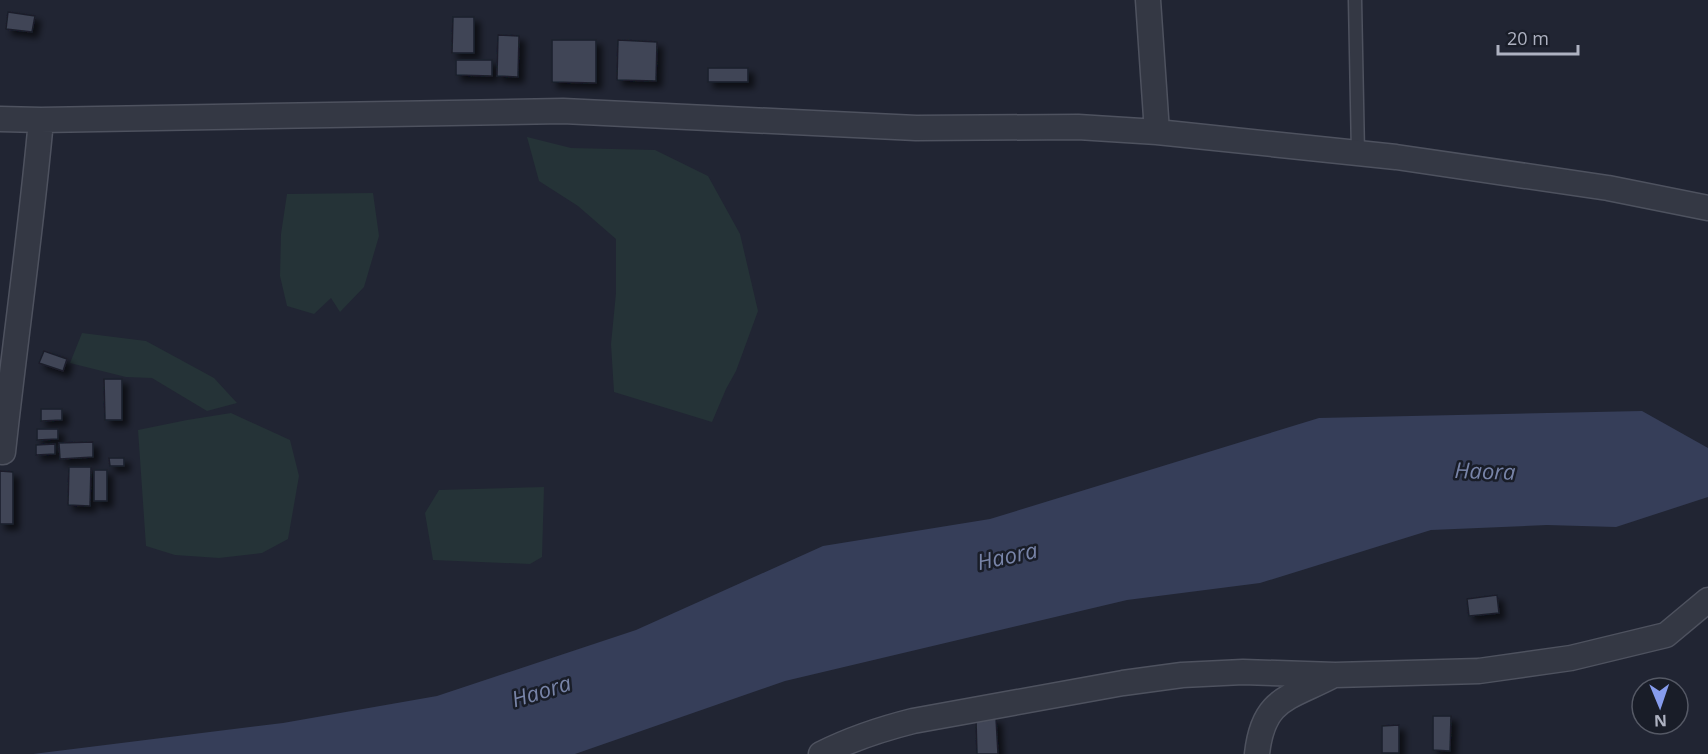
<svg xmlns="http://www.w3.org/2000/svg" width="1708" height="754" font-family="'Open Sans',sans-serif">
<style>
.green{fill:#253337}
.water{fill:#363e59}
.building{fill:#3f4556;stroke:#1b1f2b;stroke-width:1.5;filter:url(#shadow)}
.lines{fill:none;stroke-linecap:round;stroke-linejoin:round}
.service-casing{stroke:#4e525f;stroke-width:15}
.minor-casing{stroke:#4e525f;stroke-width:27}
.service{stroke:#343844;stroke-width:12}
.minor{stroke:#343844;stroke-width:24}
.labels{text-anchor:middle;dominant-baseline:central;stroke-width:5;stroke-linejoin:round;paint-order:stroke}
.water-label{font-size:22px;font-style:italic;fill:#7884a8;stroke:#191d28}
</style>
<defs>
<filter id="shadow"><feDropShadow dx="5.5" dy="5.5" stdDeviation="3" flood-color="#0009"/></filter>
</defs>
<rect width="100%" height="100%" fill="#212533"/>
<!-- green -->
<path class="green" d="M527 137 571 148 655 150 708 176 740 234 758 311 736 371 726 389 712 422 614 392 611 344 616 293V239L578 206 539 181Z
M373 193 379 236 364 287 340 312 331 298 314 314 287 306 280 276 281 234 287 194Z
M82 333 146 341 214 378 237 403 207 411 152 378 126 377 70 363Z
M231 413 290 440 299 476 288 539 262 553 219 558 175 555 146 546 138 430 187 420Z
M544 487 542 557 530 564 433 560 425 513 439 490Z"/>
<!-- water -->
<path class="water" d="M1642 411 1708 448V497L1616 527 1547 525 1431 530 1260 583 1127 600 785 681 575 754H33L283 723 437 696 636 630 823 546 990 519 1319 418Z"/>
<!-- building -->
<path class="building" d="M8 12 35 16 32 32 6 29Z
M453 17H474V53H452Z
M498 35 519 36 518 77 497 76Z
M552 40H596V83L552 82Z
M618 40 657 42 656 81 617 80Z
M456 60H492V76L456 75Z
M708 68H748V82H708Z
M44 351 67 359 63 371 39 363Z
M104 379H122V420H105Z
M41 409H62V420L41 421Z
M37 429H58V439L37 440Z
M93 442V457L60 459 59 443Z
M55 444V454L36 455V445Z
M109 458H124V466H110Z
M69 467H91L90 506 68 505Z
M94 470H107V501H94Z
M0 471 13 472V524H0Z
M1497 595 1499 613 1469 616 1467 599Z
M1433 716H1451L1450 751 1433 750Z
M996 718 998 754H977L976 720Z
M1399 725V753H1382V726Z"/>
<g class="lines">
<defs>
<path id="service" d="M1355 0 1358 154"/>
<path id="minor" d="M1148 0 1157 132
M0 119 41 120 563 111 916 128 1078 127 1157 132 1396 157 1608 188 1708 208
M3 452C15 341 31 231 41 120
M821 754C851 739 881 729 913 721L1123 683 1182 675 1243 672 1335 675 1479 671 1571 658 1666 635 1708 600
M1257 754C1263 699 1287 699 1330 677"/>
</defs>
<!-- service casing -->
<use href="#service" class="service-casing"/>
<!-- minor casing -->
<use href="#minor" class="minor-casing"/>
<!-- service -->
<use href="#service" class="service"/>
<!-- minor -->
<use href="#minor" class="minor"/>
</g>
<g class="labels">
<!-- water labels -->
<g class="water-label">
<text transform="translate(1485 470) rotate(2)">Haora</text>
<text transform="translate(1007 555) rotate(-12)">Haora</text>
<text transform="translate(541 690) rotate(-17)">Haora</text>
</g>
</g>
<!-- north arrow -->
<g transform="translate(1660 706) rotate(178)"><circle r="28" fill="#191d28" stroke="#555965" stroke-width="1.5"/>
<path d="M0-4.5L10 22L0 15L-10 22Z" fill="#869ced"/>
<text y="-9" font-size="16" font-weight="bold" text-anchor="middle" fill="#aeb2c1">N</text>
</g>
<!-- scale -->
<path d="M1498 45v9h80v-9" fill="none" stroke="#aeb2c1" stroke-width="3"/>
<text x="1507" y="45" font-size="18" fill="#aeb2c1" stroke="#191d28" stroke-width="4.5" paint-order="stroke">20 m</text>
</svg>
